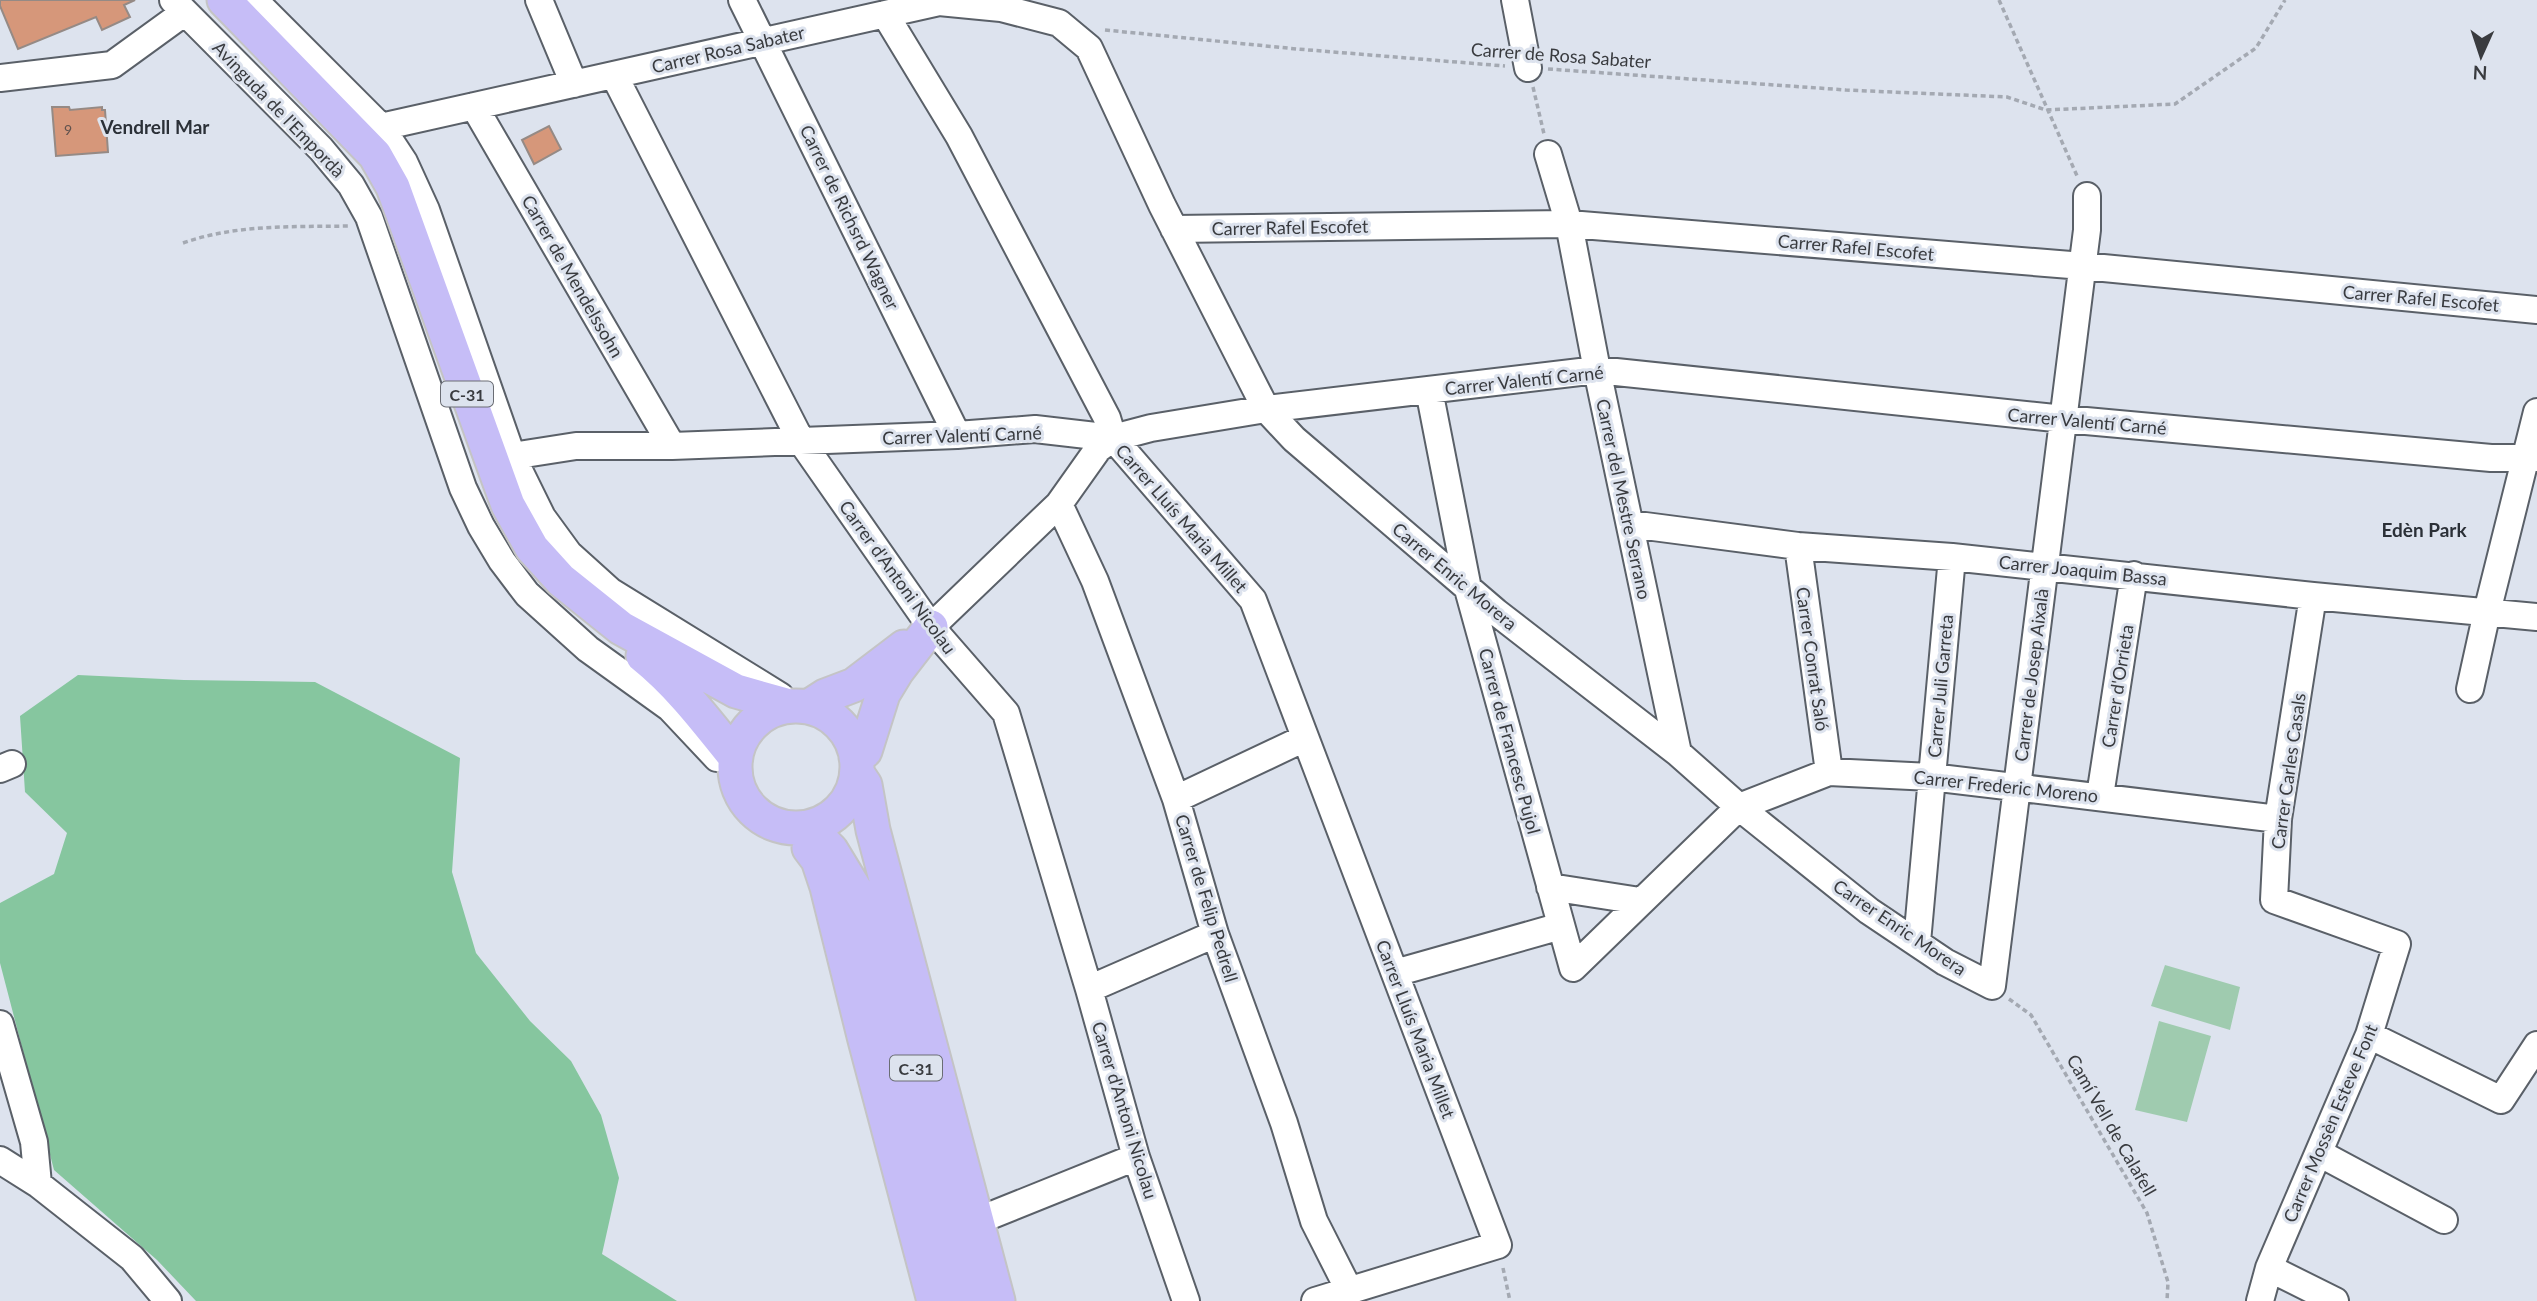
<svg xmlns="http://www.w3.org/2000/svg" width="2537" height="1301" font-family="Lato,sans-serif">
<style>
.green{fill:#9fcbaf}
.forest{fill:#86c69f}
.building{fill:#d6977a;stroke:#958a85;stroke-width:2}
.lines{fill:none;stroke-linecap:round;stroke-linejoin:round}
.minor-casing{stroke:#5a6068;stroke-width:30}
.major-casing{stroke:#c4c4c5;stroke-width:37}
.path{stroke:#a4a9b2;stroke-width:3.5;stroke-dasharray:5 3.5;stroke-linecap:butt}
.minor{stroke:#fff;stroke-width:26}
.major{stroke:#c6bdf7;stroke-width:33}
.labels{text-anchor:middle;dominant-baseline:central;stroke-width:6;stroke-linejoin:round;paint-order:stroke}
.number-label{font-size:14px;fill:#60524e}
.shield{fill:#dde3ee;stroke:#6a6d74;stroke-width:2}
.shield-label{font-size:16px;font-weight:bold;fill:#393b3f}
.street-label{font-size:18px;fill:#393b3f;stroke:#dde3ee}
.neighbourhood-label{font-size:19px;font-weight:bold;fill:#2b3037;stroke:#dde3ee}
</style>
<rect width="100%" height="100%" fill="#dde3ee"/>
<!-- green -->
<path class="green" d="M2165 965 2240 987 2230 1030 2151 1006Z
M2159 1021 2211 1036 2187 1122 2135 1110Z"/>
<!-- forest -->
<path class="forest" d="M78 675 184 680 315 682 460 758 452 872 476 953 530 1021 571 1061 601 1115 619 1178 602 1254 677 1301H196L157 1260 54 1170 0 963V903L54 874 67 833 25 792 20 716Z"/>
<!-- building -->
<path class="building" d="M0 0H135L124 5 130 17 102 30 96 17 18 49 0 6Z
M52 107H69L70 110 102 107V110H105L108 152 56 156Z
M549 126 561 149 534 164 522 140Z"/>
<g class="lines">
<defs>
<path id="minor" d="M173 0 321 149 351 185 369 217 463 488 481 526 502 561 527 594 588 649 670 708 717 758
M254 0 381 127 404 162 426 210 512 456 542 517 569 554 610 591 780 696
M539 0 574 84
M742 0 957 435
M1515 0 1528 68
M885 14 959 136 1107 418 1113 438 1253 600 1498 1245 1315 1301
M614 75 801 441 931 627 1006 713 1089 989 1136 1157 1186 1301
M0 78 112 65 185 12
M474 106 672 446
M381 127 939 2 1001 8 1059 23 1089 48 1162 205 1266 409 1294 439 1496 612 1678 753 1739 807 1869 911 1945 962 1992 986 2087 230V196
M1548 154 1569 224 1597 370 1678 753
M1174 229 1569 224 2083 266 2537 310
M1429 390 1468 589 1573 968 1739 807 1829 772 1931 777 2278 819
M512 456 576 446H672L957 435 1035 429 1113 438 1151 428 1266 409 1597 370 2064 419 2491 458H2537
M1059 504 1095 581 1176 799 1215 934 1284 1123 1314 1221 1350 1292
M1630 524 1798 546 1952 557 2313 596 2537 617
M1798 546 1829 772
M931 627 1059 504 1098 449 1113 438
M2470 689 2487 612 2537 412
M0 769 12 764
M2100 796 2134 575
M1176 799 1305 738
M1550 887 1640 901
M1917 942 1952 557
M1395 973 1561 926
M1089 989 1215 934
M0 1024 34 1142 38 1184
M2369 1035 2501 1100 2537 1045
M2319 1153 2444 1220
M0 1160 38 1184 132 1258 168 1301
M977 1221 1136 1157
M2269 1268 2335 1301
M2260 1301 2269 1268 2369 1035 2397 944 2274 900 2278 819 2313 596"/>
<path id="major" d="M224 0 375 155 393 187 508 505 532 548 561 580 621 628 736 691 789 706
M643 656C679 685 706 721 735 757
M735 767a61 61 0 1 1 122 0a61 61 0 1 1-122 0Z
M808 707 825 696 854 685 904 647
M856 757 865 751 883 694 897 671 931 627
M857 773 865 785 873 830 998 1301
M808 827 831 850 856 891 965 1301
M809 848 818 860 827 887 865 1040 934 1301"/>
</defs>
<!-- minor casing -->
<use href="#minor" class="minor-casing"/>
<!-- major casing -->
<use href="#major" class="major-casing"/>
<!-- path -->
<path class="path" d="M1999 0 2078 178
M1105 30 1297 49 1505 66
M1548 69 1846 90 2007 97 2046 110 2175 104 2256 48 2285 0
M1533 87 1544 134
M183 243C237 224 293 227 350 226
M2009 999 2031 1015 2147 1213 2168 1282 2167 1301
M1503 1268 1510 1301"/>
<!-- minor -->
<use href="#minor" class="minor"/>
<!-- major -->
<use href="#major" class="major"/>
</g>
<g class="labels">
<!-- number labels -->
<g class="number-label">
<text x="68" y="129">9</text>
</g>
<!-- shield labels -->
<g class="shield">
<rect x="441" y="381.5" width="52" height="25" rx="5"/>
<rect x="890" y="1055.5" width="52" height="25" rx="5"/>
</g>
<g class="shield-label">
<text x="467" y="394">C-31</text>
<text x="916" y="1068">C-31</text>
</g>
<!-- street labels -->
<g class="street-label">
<text transform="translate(728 49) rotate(-13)">Carrer Rosa Sabater</text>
<text transform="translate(1561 55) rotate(4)">Carrer de Rosa Sabater</text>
<text transform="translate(279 109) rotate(46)">Avinguda de l'Empordà</text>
<text transform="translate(850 217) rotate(64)">Carrer de Richsrd Wagner</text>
<text transform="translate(1290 227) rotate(-1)">Carrer Rafel Escofet</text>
<text transform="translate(1856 247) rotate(5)">Carrer Rafel Escofet</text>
<text transform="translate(573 276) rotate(60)">Carrer de Mendelssohn</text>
<text transform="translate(2421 298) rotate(5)">Carrer Rafel Escofet</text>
<text transform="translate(1524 380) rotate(-6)">Carrer Valentí Carné</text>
<text transform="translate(2087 421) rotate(5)">Carrer Valentí Carné</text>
<text transform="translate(962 435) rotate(-2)">Carrer Valentí Carné</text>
<text transform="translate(1624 499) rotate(78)">Carrer del Mestre Serrano</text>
<text transform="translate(1182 518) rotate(49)">Carrer Lluís Maria Millet</text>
<text transform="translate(2083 570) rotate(6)">Carrer Joaquim Bassa</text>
<text transform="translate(1455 576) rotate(40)">Carrer Enric Morera</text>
<text transform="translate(898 577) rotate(54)">Carrer d'Antoni Nicolau</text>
<text transform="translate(1813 659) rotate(82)">Carrer Conrat Saló</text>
<text transform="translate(2031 675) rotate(-83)">Carrer de Josep Aixalà</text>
<text transform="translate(1940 686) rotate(-85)">Carrer Juli Garreta</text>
<text transform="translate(2117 686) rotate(-81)">Carrer d'Orrieta</text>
<text transform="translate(1510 741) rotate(75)">Carrer de Francesc Pujol</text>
<text transform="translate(2288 771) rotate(-82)">Carrer Carles Casals</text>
<text transform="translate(2006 786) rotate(6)">Carrer Frederic Moreno</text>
<text transform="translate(1207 898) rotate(73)">Carrer de Felip Pedrell</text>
<text transform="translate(1900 927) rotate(34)">Carrer Enric Morera</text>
<text transform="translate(1416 1029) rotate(69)">Carrer Lluís Maria Millet</text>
<text transform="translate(1125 1110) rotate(73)">Carrer d'Antoni Nicolau</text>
<text transform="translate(2330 1123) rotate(-67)">Carrer Mossèn Esteve Font</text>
<text transform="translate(2112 1125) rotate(60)">Camí Vell de Calafell</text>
</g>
<!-- neighbourhood labels -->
<g class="neighbourhood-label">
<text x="155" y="126">Vendrell Mar</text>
<text x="2424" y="529">Edèn Park</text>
</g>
</g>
<!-- north arrow -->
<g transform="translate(2481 56) rotate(183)" stroke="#dde3ee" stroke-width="5" paint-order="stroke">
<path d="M0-5L12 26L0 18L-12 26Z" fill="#393b3f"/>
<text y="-10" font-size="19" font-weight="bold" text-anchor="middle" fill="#393b3f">N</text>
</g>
</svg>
